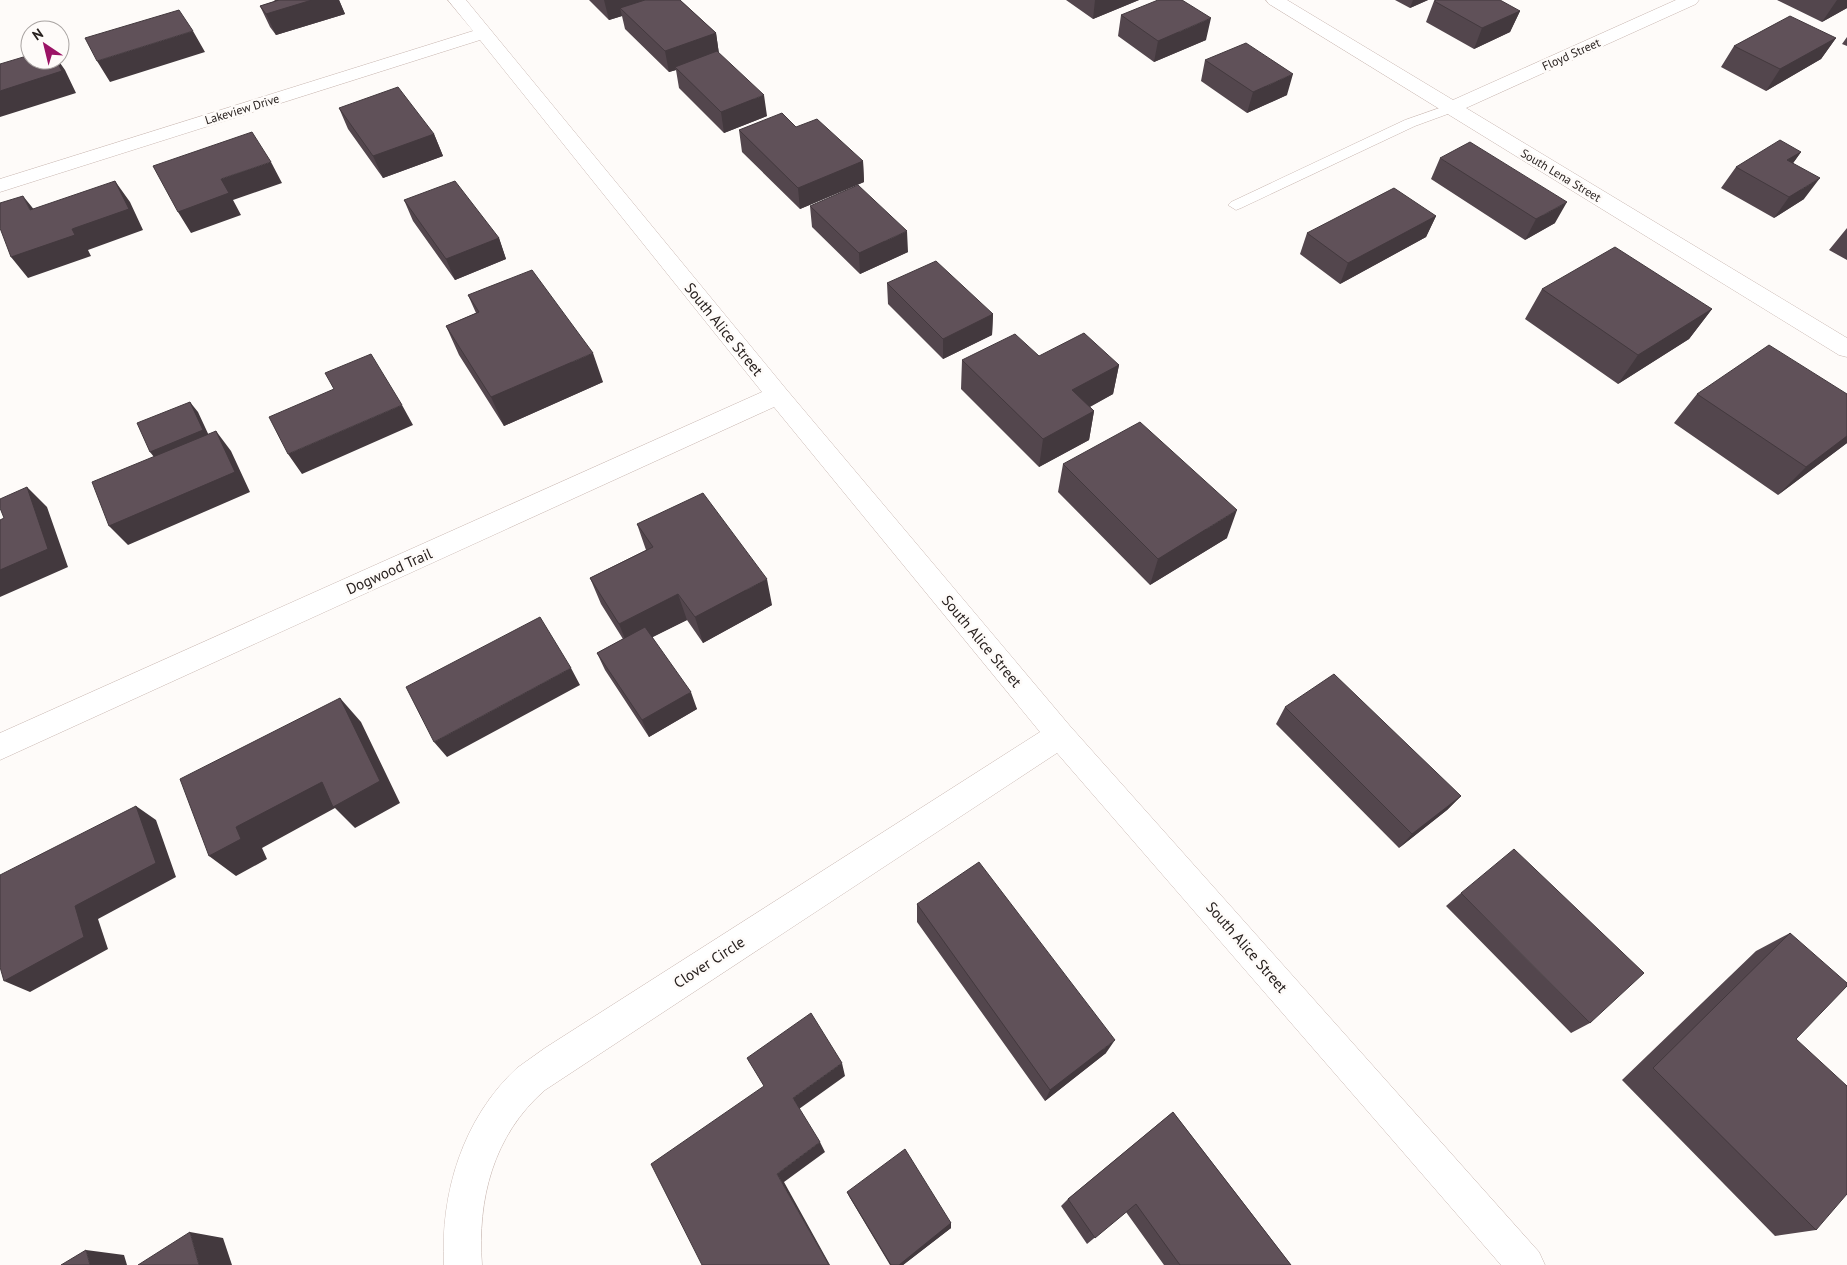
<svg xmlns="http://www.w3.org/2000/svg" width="1847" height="1265" font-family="'PT Sans',sans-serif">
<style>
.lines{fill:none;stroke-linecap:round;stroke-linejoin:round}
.lane-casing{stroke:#c8b6b0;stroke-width:1}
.street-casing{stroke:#c8b6b0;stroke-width:1}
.lane{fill:#fff;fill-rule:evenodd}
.street{fill:#fff;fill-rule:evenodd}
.wall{fill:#53464d}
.shaded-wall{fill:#43393e}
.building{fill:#605159;stroke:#43393e}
.labels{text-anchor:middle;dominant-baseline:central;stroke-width:5;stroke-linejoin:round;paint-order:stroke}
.far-street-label{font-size:12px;fill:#27201e;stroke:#fefbf9}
.street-label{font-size:15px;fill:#27201e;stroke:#fefbf9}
</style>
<rect width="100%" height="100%" fill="#fefbf9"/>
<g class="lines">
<defs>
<path id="lane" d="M1451 104 1456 105 1458 108 1456 111 1415 126 1241 208 1236 210 1228 205 1231 202 1405 120Z"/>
<path id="street" d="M448 0H466L786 389 1070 726 1539 1252 1545 1265H1501L1057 753 545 1090C493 1135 477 1200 482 1265H444C440 1193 463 1118 517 1068 526 1061 536 1055 545 1048L1040 732 774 407 0 760V733L762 392 480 40 0 192V179L473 31Z
M1266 0H1287L1453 100 1676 0H1699L1696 4 1466 108 1847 338V357L1839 355 1269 4Z"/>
</defs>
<!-- lane casing -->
<use href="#lane" class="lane-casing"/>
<!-- street casing -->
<use href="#street" class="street-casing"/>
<!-- lane -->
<use href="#lane" class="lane"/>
<!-- street -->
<use href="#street" class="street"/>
</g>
<!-- wall -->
<path class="wall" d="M274 0H339L345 14 276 35 270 27 260 6 275 1Z
M589 0H680L716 33 719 54 767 116 724 133 679 88 676 70 669 72 625 29 622 16 609 20Z
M1066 0H1139L1093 19Z
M1395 0H1428L1410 8Z
M1777 0H1847V8L1822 22Z
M1434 1 1520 11 1510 32 1474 49 1426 22Z
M1121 15 1206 40 1154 62 1118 36Z
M1847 37V46L1842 44Z
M1836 38 1821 59 1766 91 1721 67 1734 46Z
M1205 60 1287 95 1247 113 1201 81Z
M339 108 434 134 443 156 383 178 348 129Z
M796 127 863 161 864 182 800 209 742 152 739 130Z
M1801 152 1793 163 1804 199 1774 218 1721 188 1736 167Z
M1440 158 1555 223 1525 240 1431 179Z
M404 200 499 238 506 259 455 280 413 221Z
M810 206 908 252 860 274 812 227Z
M1436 216 1426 237 1340 284 1300 254 1307 233Z
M1847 228V260L1829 250Z
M887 283 993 314 992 335 943 359 888 304Z
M1542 289 1712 309 1689 339 1618 384 1525 319Z
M468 295 603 382 504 426 459 355 446 326 476 313Z
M962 360 1119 365 1113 394 1090 407 1094 411 1089 440 1039 467 961 389Z
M1697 394H1847V443L1778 495 1674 423Z
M1063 464 1227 538 1150 585 1058 492Z
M637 524 772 605 703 643 687 620 652 637 697 709 649 737 605 670 597 653 623 639 601 604 590 578 646 550Z
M1285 707 1461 796 1447 810 1399 848 1276 724Z
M1461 893 1590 1023 1571 1033 1446 906Z
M917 904 1106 1053 1045 1101 917 922Z
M1790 933 1796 1039 1816 1230 1775 1236 1622 1080 1756 951Z
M1173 1112 1291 1265H1164L1126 1212 1087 1244 1061 1206 1068 1199Z
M847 1192 951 1223V1228L903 1265H890L850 1198Z"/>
<!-- shaded-wall -->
<path class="shaded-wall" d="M312 0H339L345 14 276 35 266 14Z
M604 0H656L620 8 622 16 609 20Z
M1095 0H1139L1093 19Z
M1413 0H1428L1410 8Z
M1837 0H1847V8L1822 22Z
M1520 11 1510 32 1474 49 1482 28Z
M1211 18 1206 40 1154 62 1158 41Z
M193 31 205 52 110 82 97 61Z
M716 33 719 54 675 67 676 70 669 72 665 51Z
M1836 38 1821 59 1766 91 1780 69Z
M56 60H58L65 70 76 93 0 117V91Z
M1293 74 1287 95 1247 113 1253 92Z
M764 95 767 116 724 133 721 112Z
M434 134 443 156 383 178 373 156Z
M1801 152 1786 173 1787 160Z
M863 161 864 182 800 209 798 188Z
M271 162 282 183 233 200 241 215 191 233 178 212 221 179Z
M1820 178 1804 199 1774 218 1789 197Z
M115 181 130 202 143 230 88 250 91 256 28 278 11 257 72 229Z
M23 196 40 217 30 210Z
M1567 202 1555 223 1525 240 1536 219Z
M1436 216 1426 237 1340 284 1348 263Z
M907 231 908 252 860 274 859 253Z
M499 238 506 259 455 280 446 259Z
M1712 309 1689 339 1618 384 1638 355Z
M993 314 992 335 943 359V339Z
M593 353 603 382 504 426 491 397Z
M1119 365 1113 394 1067 419 1072 390Z
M190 402 198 412 211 440 158 462 150 452Z
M402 405 413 425 302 474 288 454Z
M1094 411 1089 440 1039 467 1043 439Z
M216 431 231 451 250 492 128 545 109 526Z
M1847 436V443L1778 495 1806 467Z
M27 487 47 507 68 567 0 597V570Z
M1237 510 1227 538 1150 585 1158 559Z
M767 579 772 605 703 643 695 617Z
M678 594 687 620 629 649 619 624Z
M571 668 580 685 447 757 434 742Z
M691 692 697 709 649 737 642 720Z
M340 698 361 722 400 803 355 828 335 808 262 848 267 859 236 876 209 856 236 827Z
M1461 796 1447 810 1399 848 1412 834Z
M136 806 156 820 176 877 98 919 108 949 30 992 4 981 75 906Z
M1115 1040 1106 1053 1045 1101 1050 1090Z
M842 1063 845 1076 799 1109 793 1098Z
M820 1142 825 1152 784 1182 830 1265H829L777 1174Z
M951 1223V1228L903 1265H899Z
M190 1232 223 1238 232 1265H199Z
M86 1250 124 1255 127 1265H90Z"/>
<!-- building -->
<path class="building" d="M279 0H312L266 14 260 6Z
M645 0H680L716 33 665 51 620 8Z
M1158 0H1182L1211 18 1158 41 1121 15Z
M1437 0H1500L1520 11 1482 28 1434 1Z
M179 10 193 31 97 61 85 38Z
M1790 16 1836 38 1780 69 1734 46Z
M1246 43 1293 74 1253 92 1205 60Z
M717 51 764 95 721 112 675 67Z
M30 55V60H56L62 71 0 91V64Z
M398 87 434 134 373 156 339 108Z
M782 113 796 127 817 119 863 161 798 188 739 130Z
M252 132 271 162 221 179 229 193 178 212 153 166Z
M1780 140 1801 152 1787 160 1820 178 1789 197 1736 167Z
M1470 142 1567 202 1536 219 1440 158Z
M115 181 129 209 72 229 75 235 11 257 0 228V203L23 196 30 210Z
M455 181 499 238 446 259 404 200Z
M858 185 907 231 859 253 810 206Z
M1394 188 1436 216 1348 263 1307 233Z
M1615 247 1712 309 1638 355 1542 289Z
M936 261 993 314 943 339 887 283Z
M532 270 593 353 491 397 446 326 479 312 468 295Z
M1084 333 1119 365 1072 390 1094 411 1043 439 962 360 1015 334 1039 356Z
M1769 345 1847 394V436L1806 467 1697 394Z
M371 354 402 405 288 454 269 417 334 389 325 373Z
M190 402 203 430 150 452 137 423Z
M1140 422 1237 510 1158 559 1063 464Z
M216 431 235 472 109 526 92 482Z
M27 487 48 549 0 570V520L4 518 0 508V499Z
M703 493 767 579 695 617 678 594 619 624 590 578 653 547 637 524Z
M540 617 571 668 434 742 406 687Z
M645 627 691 692 642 720 597 653Z
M1334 674 1461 796 1412 834 1285 707Z
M340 698 380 781 333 807 322 782 236 827 241 839 209 856 180 779Z
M136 806 156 863 75 906 84 937 4 981 0 967V875Z
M1514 849 1644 973 1590 1023 1461 893Z
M979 862 1115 1040 1050 1090 917 904Z
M1790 933 1847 983V986L1796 1039 1847 1086V1194L1816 1230 1653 1068Z
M811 1013 842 1063 793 1098 820 1142 777 1174 829 1265H702L651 1164 764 1086 747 1058Z
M1173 1112 1291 1265H1180L1136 1204 1095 1238 1068 1199Z
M905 1149 951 1223 899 1265H891L847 1192Z
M190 1232 199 1265H138Z
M86 1250 90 1265H61Z"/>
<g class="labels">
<!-- far-street labels -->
<g class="far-street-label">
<text transform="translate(1571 54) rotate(-24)">Floyd Street</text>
<text transform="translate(242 109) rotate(-17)">Lakeview Drive</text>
<text transform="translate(1561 175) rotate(31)">South Lena Street</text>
</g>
<!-- street labels -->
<g class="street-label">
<text transform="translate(724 329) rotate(51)">South Alice Street</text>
<text transform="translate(389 571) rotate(-24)">Dogwood Trail</text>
<text transform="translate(982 641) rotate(50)">South Alice Street</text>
<text transform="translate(1247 947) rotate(49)">South Alice Street</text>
<text transform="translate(709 962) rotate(-33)">Clover Circle</text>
</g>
</g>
<!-- north arrow -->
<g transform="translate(45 45) rotate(325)"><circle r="24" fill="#fefbf9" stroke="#a8a3a1"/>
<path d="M0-4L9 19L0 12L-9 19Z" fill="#9b1365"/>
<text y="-8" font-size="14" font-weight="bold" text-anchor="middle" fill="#27201e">N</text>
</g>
</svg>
